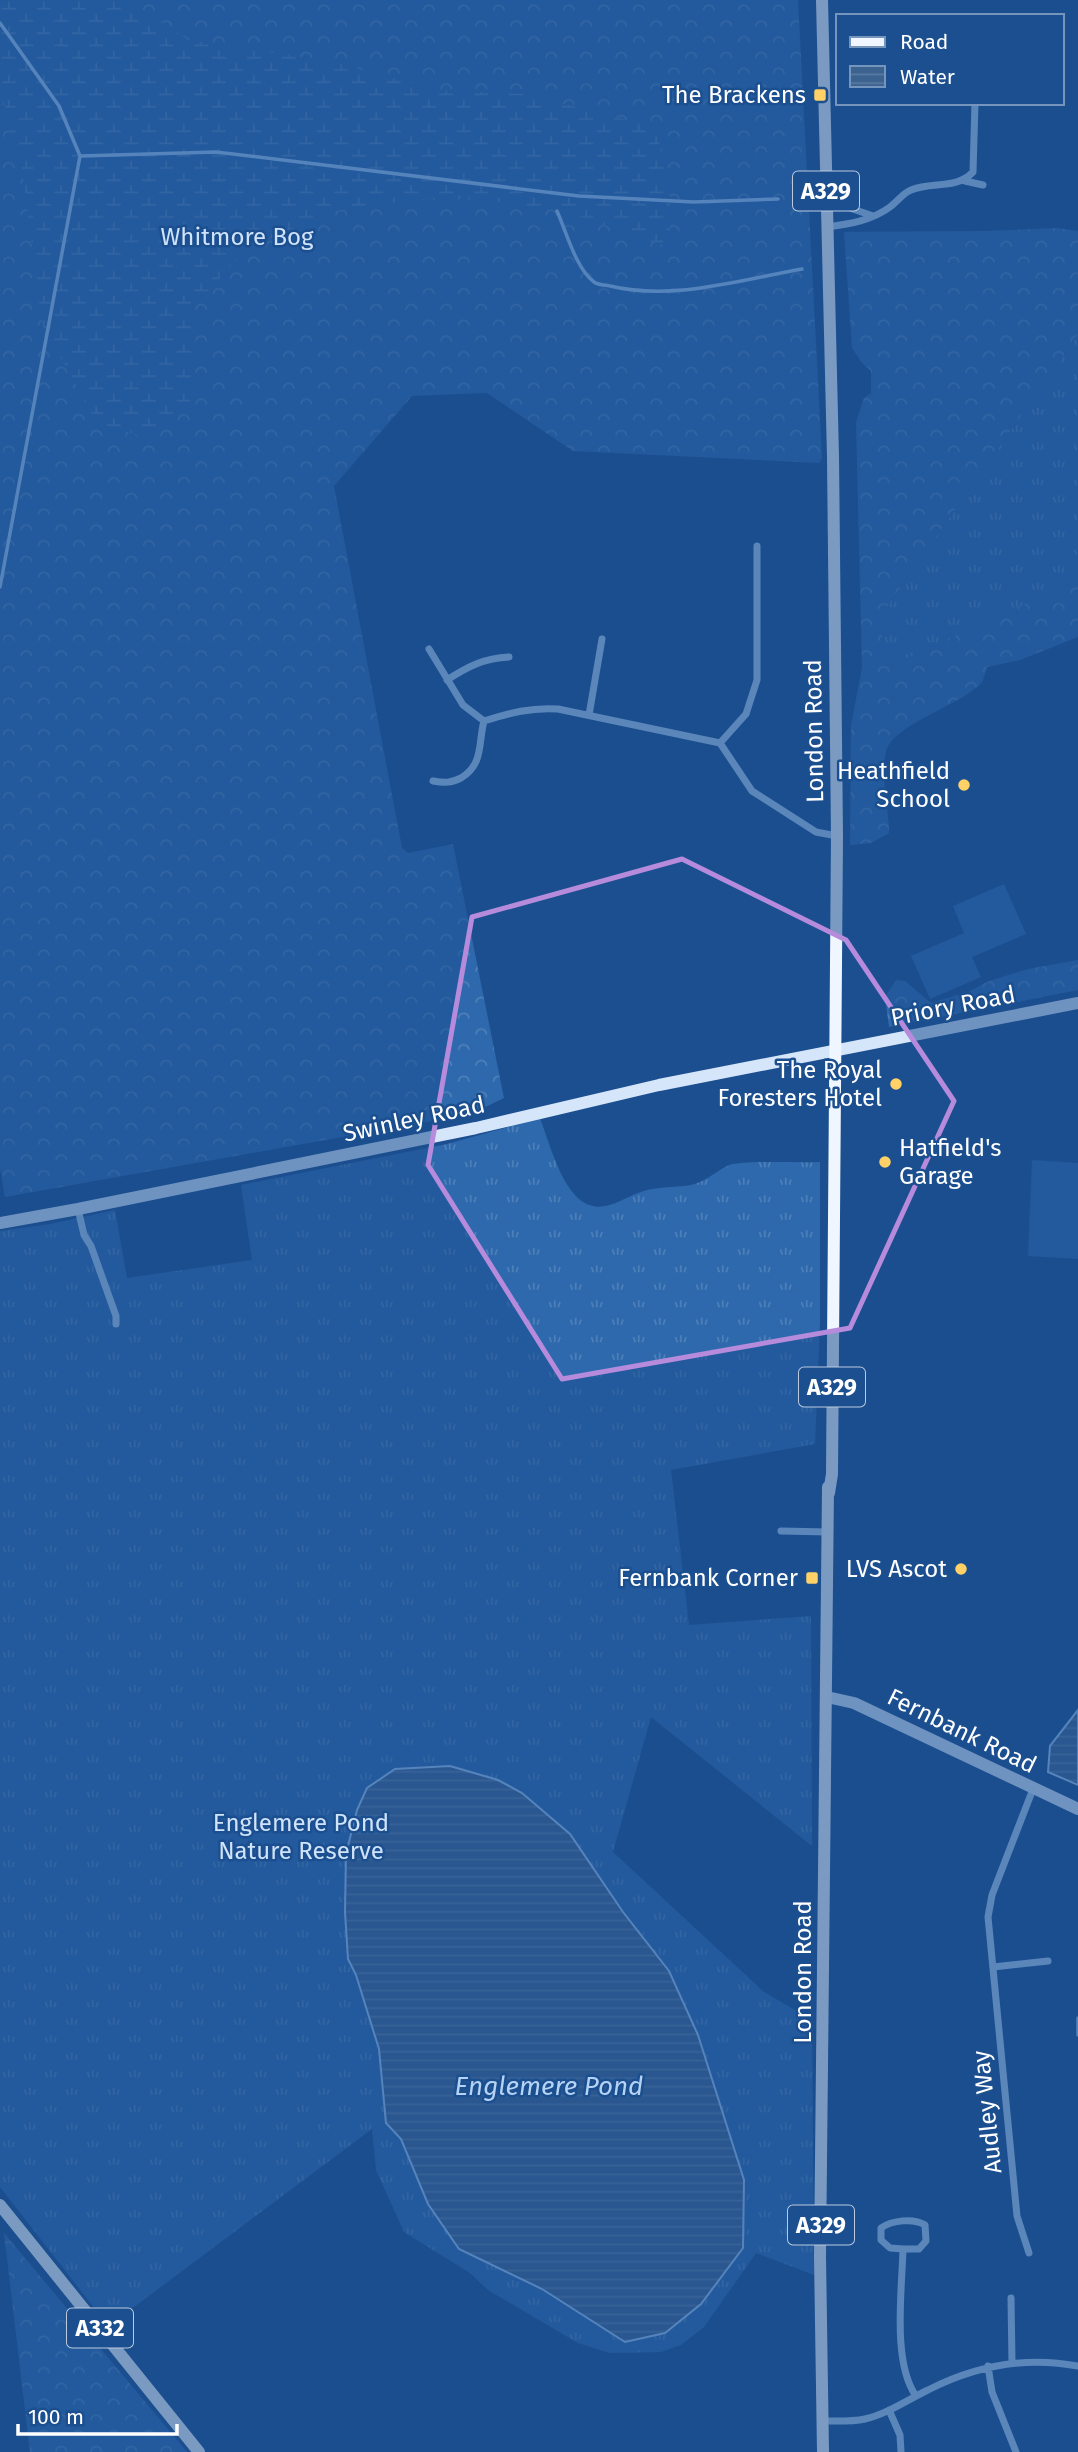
<svg xmlns="http://www.w3.org/2000/svg" width="1078" height="2452" font-family="'Fira Sans',sans-serif">
<style>
.grass{fill:url(#grass-tufts)}
.forest{fill:url(#forest-crowns)}
.wetland{fill:url(#wetland-marsh)}
.garden{fill:#2e69ad}
.water{fill:url(#water-rules);stroke:#9cc4f0;stroke-width:2}
.lines{fill:none;stroke-linecap:round;stroke-linejoin:round}
.stream{stroke:#9cc4f0;stroke-width:3.5}
.street{stroke:#a9c9ee;stroke-width:7}
.secondary{stroke:#d6e6fa;stroke-width:12}
.primary{stroke:#f0f6ff;stroke-width:12}
.marked{fill:none;stroke:#b68bdc;stroke-width:5;stroke-linejoin:round}
.poi-dot{fill:#ffd166;stroke:#1b4f8f;stroke-width:2.5}
.labels{text-anchor:middle;dominant-baseline:central;stroke-width:5;stroke-linejoin:round;paint-order:stroke}
.shield{fill:#1b4f8f;stroke:#bbcadd;stroke-width:2}
.shield-label{font-size:23px;font-weight:bold;fill:#fff}
.poi-label{font-size:24px;fill:#fff;stroke:#1b4f8f;text-anchor:end}
.park-label{font-size:24px;fill:#cfe3fa;stroke:#1b4f8f}
.street-label{font-size:24px;fill:#fff;stroke:#1b4f8f}
.water-label{font-size:26px;font-style:italic;fill:#b5d3f5;stroke:#1b4f8f}
</style>
<defs>
<pattern id="grass-tufts" width="24" height="20" patternUnits="userSpaceOnUse" patternTransform="scale(1.75)"><rect width="24" height="20" fill="#2e69ad"/><path d="M3 7l-1-3M5 7V3M7 7l1-3M15 17l-1-3M17 17v-4M19 17l1-3" fill="none" stroke="#4d80b9"/></pattern>
<pattern id="forest-crowns" width="20" height="18" patternUnits="userSpaceOnUse" patternTransform="scale(1.75)"><rect width="20" height="18" fill="#2e69ad"/><path d="M2 6a3 3 0 1 1 6 0M12 15a3 3 0 1 1 6 0" fill="none" stroke="#4d80b9"/></pattern>
<pattern id="wetland-marsh" width="20" height="14" patternUnits="userSpaceOnUse" patternTransform="scale(1.75)"><rect width="20" height="14" fill="#2e69ad"/><path d="M1 5h8M5 5V1M11 12h8M15 12V8" fill="none" stroke="#4d80b9"/></pattern>
<pattern id="water-rules" width="6" height="5" patternUnits="userSpaceOnUse" patternTransform="scale(1.75)"><rect width="6" height="5" fill="#3c6290"/><path d="M0 2.5h6" fill="none" stroke="#597aa1"/></pattern>
</defs>
<rect width="100%" height="100%" fill="#1b4f8f"/>
<!-- grass -->
<path class="grass" d="M1078 335V580L888 667 879 624 892 599Z
M540 1118C549 1142 561 1188 583 1202 602 1214 620 1200 638 1193 655 1186 673 1188 691 1185 705 1182 716 1171 729 1165 743 1160 801 1163 820 1162V1322L815 1444 671 1470 689 1625 811 1616 812 1846 651 1717 613 1852 764 1992 812 2020 814 2275 756 2253 704 2327 681 2345 661 2352 610 2353 578 2343 488 2290 470 2273 404 2232 376 2170 372 2129 114 2322 110 2328 0 2187V1231L51 1224 115 1210 127 1278 252 1260 241 1185 447 1144Z"/>
<!-- forest -->
<path class="forest" d="M0 0H798L822 458 819 463 573 451 487 393 412 396 334 486 402 848 408 853 453 844 504 1098 471 1114 5 1197 0 1168Z
M1057 228 1078 231V335L892 599 879 624 889 666 1078 580V637L1020 660 987 667C986 671 984 678 982 682 963 705 892 724 886 752 880 779 889 806 889 833L871 843 850 845 851 725 862 668 856 422 864 398 871 393V371L862 363 852 348 844 232 985 231Z
M1078 960V990L889 1027 885 997 896 980 905 981 931 1003 968 992 989 981 1028 969Z
M4 2233 187 2452H30Z"/>
<!-- wetland -->
<path class="wetland" d="M0 0H128L188 40 334 62 436 90 523 94 656 127 670 195V248L567 212 454 195 328 212 244 251 195 306 190 404 148 438 97 423 42 324 22 169 4 103 0 48Z"/>
<!-- garden -->
<path class="garden" d="M1004 884 1026 934 972 957 981 977 930 999 911 956 964 933 953 906Z
M1032 1160 1078 1163V1259L1028 1256Z"/>
<!-- water -->
<path class="water" d="M1078 1710V1785L1048 1772 1050 1746Z
M450 1766 498 1780 522 1793 570 1834 623 1912 669 1971 698 2035 744 2180 743 2248 701 2304 665 2333 625 2342 542 2289 459 2249 428 2204 401 2139 386 2123 379 2049 356 1975 348 1959 345 1912 346 1854 357 1810 367 1788 395 1769Z"/>
<g class="lines">
<!-- stream -->
<path class="stream" d="M0 23 59 106 80 156 0 587
M80 156 216 152 579 196 694 202 778 199
M557 211C566 231 576 269 594 282 598 285 605 285 610 286 672 301 740 280 802 269
M1078 2018V2035"/>
<!-- street -->
<path class="street" d="M965 181 983 185
M827 200 873 216
M827 227C849 224 871 221 890 207 897 202 903 193 911 190 932 181 956 190 973 172L975 103
M429 649 463 705 484 721
M447 680C467 667 484 658 509 657
M589 715 602 639
M484 721C510 713 531 707 558 709L720 743 752 791 816 832 837 836
M720 743 746 714 757 680V546
M433 781C445 783 451 783 461 778 484 764 478 743 484 721
M78 1209 84 1235 91 1246 116 1316V1324
M781 1531 828 1532
M993 1967 1048 1961
M903 2249 890 2248 881 2240V2228C892 2220 914 2218 925 2225L926 2241 919 2249H903C902 2290 892 2362 916 2396
M1029 2253 1017 2216 988 1917 992 1895 1033 1789
M1011 2298 1012 2363
M988 2366 992 2392 1016 2452
M889 2410 900 2435 901 2452
M822 2421C836 2421 851 2422 865 2419 887 2414 907 2400 928 2390 975 2366 1025 2356 1078 2366"/>
<!-- secondary -->
<path class="secondary" d="M0 1223 78 1209 476 1128 659 1085 1078 1003
M827 1697 854 1703 1078 1809"/>
<!-- primary -->
<path class="primary" d="M822 0 833 457 837 836 832 1474 829 1493
M0 2205 199 2452
M823 2452 820 2257 828 1487"/>
</g>
<!-- marked area -->
<path d="M0 0H1078V2452H0ZM682 859 846 940 954 1101 850 1328 562 1379 428 1165 472 917Z" fill="#1b4f8f" fill-opacity=".55" fill-rule="evenodd"/>
<path class="marked" d="M682 859 846 940 954 1101 850 1328 562 1379 428 1165 472 917Z"/>
<!-- markers -->
<g class="poi-dot">
<rect x="813" y="88" width="14" height="14" rx="3.5"/>
<circle cx="964" cy="785" r="7"/>
<circle cx="896" cy="1084" r="7"/>
<circle cx="885" cy="1162" r="7"/>
<circle cx="961" cy="1569" r="7"/>
<rect x="805" y="1571" width="14" height="14" rx="3.5"/>
</g>
<g class="labels">
<!-- shield labels -->
<g class="shield">
<rect x="793" y="171.5" width="66" height="39" rx="5"/>
<rect x="799" y="1367.5" width="66" height="39" rx="5"/>
<rect x="788" y="2205.5" width="66" height="39" rx="5"/>
<rect x="67" y="2308.5" width="66" height="39" rx="5"/>
</g>
<g class="shield-label">
<text x="826" y="191">A329</text>
<text x="832" y="1387">A329</text>
<text x="821" y="2225">A329</text>
<text x="100" y="2328">A332</text>
</g>
<!-- poi labels -->
<g class="poi-label">
<text x="806" y="95">The Brackens</text>
<text x="950" y="771">Heathfield<tspan x="950" dy="28">School</tspan></text>
<text x="882" y="1070">The Royal<tspan x="882" dy="28">Foresters Hotel</tspan></text>
<text x="899" y="1148" text-anchor="start">Hatfield's<tspan x="899" dy="28">Garage</tspan></text>
<text x="947" y="1569">LVS Ascot</text>
<text x="798" y="1578">Fernbank Corner</text>
</g>
<!-- park labels -->
<g class="park-label">
<text x="237" y="237">Whitmore Bog</text>
<text x="301" y="1823">Englemere Pond<tspan x="301" dy="28">Nature Reserve</tspan></text>
</g>
<!-- street labels -->
<g class="street-label">
<text transform="translate(814 731) rotate(-91)">London Road</text>
<text transform="translate(953 1006) rotate(-11)">Priory Road</text>
<text transform="translate(414 1119) rotate(-12)">Swinley Road</text>
<text transform="translate(962 1731) rotate(26)">Fernbank Road</text>
<text transform="translate(803 1972) rotate(-90)">London Road</text>
<text transform="translate(987 2112) rotate(-96)">Audley Way</text>
</g>
<!-- water labels -->
<g class="water-label">
<text x="549" y="2086">Englemere Pond</text>
</g>
</g>
<!-- legend -->
<rect x="836" y="14" width="228" height="91" fill="#1b4f8f" stroke="#7695bc" stroke-width="2"/>
<rect x="850" y="37" width="35" height="10" fill="#f0f6ff" stroke="#7695bc" stroke-width="2"/>
<text x="900" y="49" font-size="21" fill="#ffffff">Road</text>
<rect x="850" y="66" width="35" height="21" fill="url(#water-rules)" stroke="#7695bc" stroke-width="2"/>
<text x="900" y="84" font-size="21" fill="#ffffff">Water</text>
<!-- scale -->
<path d="M18 2424v10h159v-10" fill="none" stroke="#ffffff" stroke-width="3.5"/>
<text x="28" y="2424" font-size="21" fill="#ffffff" stroke="#1b4f8f" stroke-width="5" paint-order="stroke">100 m</text>
</svg>
